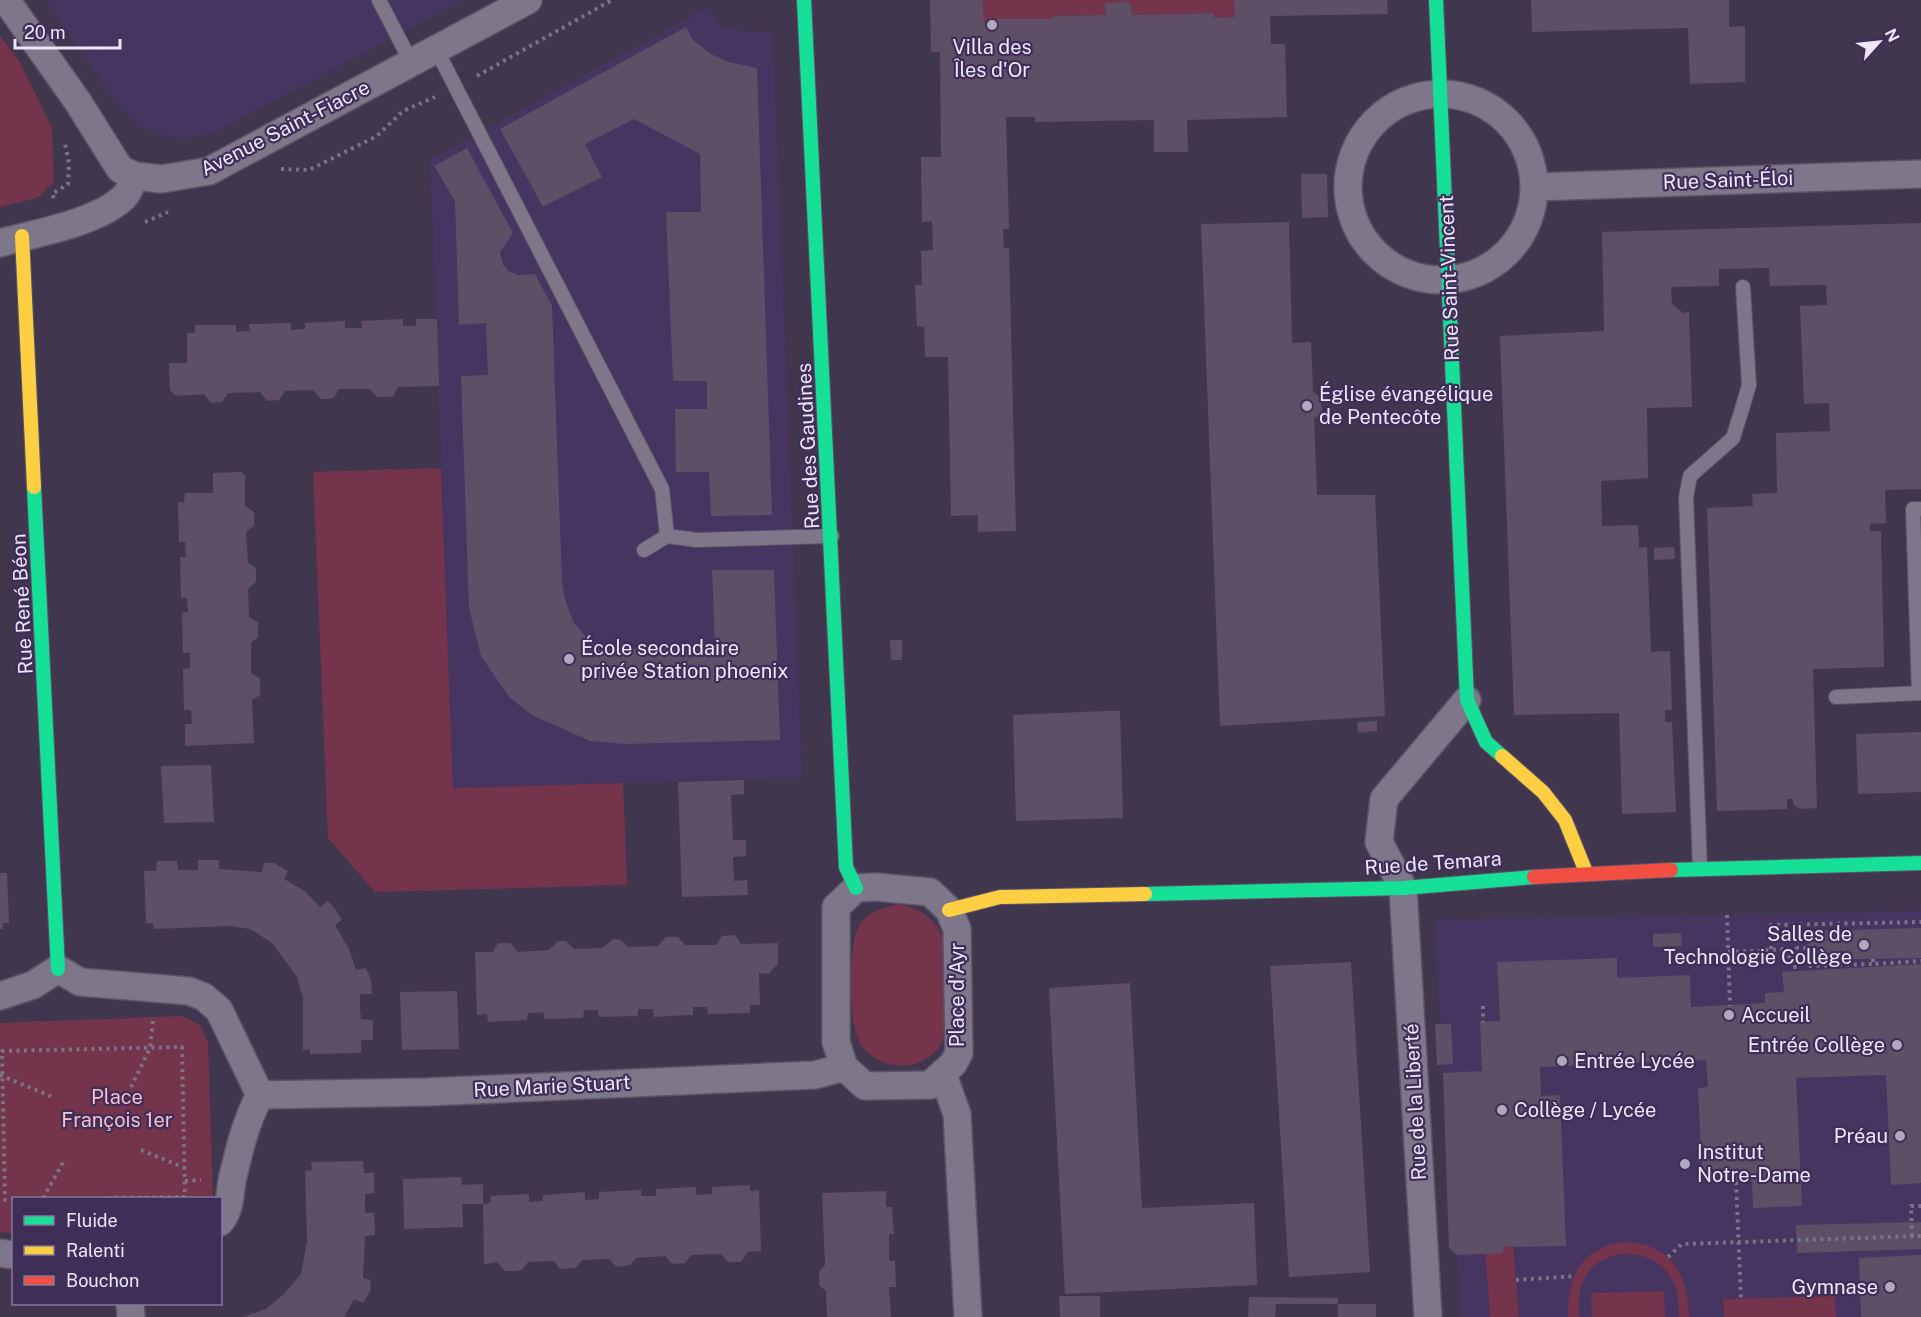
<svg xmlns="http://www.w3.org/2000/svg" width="1921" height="1317" font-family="'Public Sans',sans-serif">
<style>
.built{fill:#463461}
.green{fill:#74344c}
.building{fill:#5e4f67}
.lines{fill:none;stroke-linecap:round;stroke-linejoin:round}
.lane-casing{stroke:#5b5467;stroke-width:16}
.street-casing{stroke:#5b5467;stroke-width:30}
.fast-casing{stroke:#5b5467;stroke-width:16}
.slow-casing{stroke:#5b5467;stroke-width:16}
.jam-casing{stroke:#5b5467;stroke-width:16}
.path{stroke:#7a7484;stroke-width:4;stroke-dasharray:3 4.5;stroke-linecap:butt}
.lane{stroke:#7d7789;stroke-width:14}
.street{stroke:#7d7789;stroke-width:27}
.fast{stroke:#16e098;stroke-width:14}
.slow{stroke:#ffcf43;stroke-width:14}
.jam{stroke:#f24e42;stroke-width:14}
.poi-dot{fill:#b0a9be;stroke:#3f2e57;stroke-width:2}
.labels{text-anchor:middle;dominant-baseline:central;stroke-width:4.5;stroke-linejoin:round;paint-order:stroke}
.poi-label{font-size:20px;fill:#ede6fb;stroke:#3f2e57;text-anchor:start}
.street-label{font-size:20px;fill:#ede6fb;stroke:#3f2e57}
.park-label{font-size:20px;fill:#f8bfcd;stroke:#3f2e57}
</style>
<rect width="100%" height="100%" fill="#40374e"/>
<!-- built -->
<path class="built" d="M46 0H464L211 134 179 138 140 127 114 99Z
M706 8 723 27 745 32 773 31 802 777 453 788 430 160Z
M1921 911V1317H1461L1443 1073 1435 920Z"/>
<!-- green -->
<path class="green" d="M983 0H1234L1235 17 1214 18 1213 13 1132 15 1131 2 1105 3 1106 15 1054 16 1053 19H987V23H984Z
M0 36 20 62 52 128 54 182 37 198 0 207Z
M441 468 453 788 623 783 627 885 375 892 328 838 313 472Z
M899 904C923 910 938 920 945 944 945 962 950 1023 945 1035 932 1073 882 1075 861 1045 848 1026 847 944 860 925 869 911 884 908 899 904Z
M182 1016 200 1025 208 1043 213 1198H14L13 1233 0 1232V1023Z
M1503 1115 1519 1317H1490L1475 1117Z
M1625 1242C1672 1244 1688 1274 1689 1317H1679C1678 1306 1679 1295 1675 1285 1658 1246 1602 1242 1583 1281 1578 1292 1579 1305 1579 1317H1568C1567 1277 1581 1247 1625 1242Z
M1664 1291 1665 1317H1592L1591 1293Z
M1835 1296 1836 1317H1724L1723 1299Z"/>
<!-- building -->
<path class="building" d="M930 0H983L984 23H987V19H1053V16L1106 15 1105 3 1131 2 1132 15 1214 13V18L1235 17 1234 0H1387L1388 14 1270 16 1271 44H1285L1287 117 1187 120 1188 152H1154V120L1035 122V117H1006L1009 229H1003L1004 248H1009L1016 531 978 532V515L951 516 948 357H925L924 327 917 326 915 285H922L921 251 933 250 932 221 922 222 921 157H941L940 52H931Z
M1531 0H1729V27L1745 26V82L1690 84 1688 28 1532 32Z
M686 27 692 39 711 54 728 62 757 68 772 515 711 516 709 472H676L675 409H707V381H673L666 212H701L700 154 634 119 585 144 602 177 543 207 500 129Z
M467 148 513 233 500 252 503 265 509 271 518 275 535 274 552 306 562 582 565 600 574 623 589 640 607 649H715L712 570H774L780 740 625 744 590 741 532 715 509 697 481 656 469 608 461 376 488 375 486 323 459 325 455 201 434 166Z
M1301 174H1327L1328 217 1302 218Z
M1289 222 1292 343 1311 342 1313 391 1321 398 1322 414 1314 418 1317 495H1375L1385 716 1220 726 1201 224Z
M1921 223V489L1885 490 1886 523 1870 524V531H1881L1884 667 1813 669 1817 808 1800 809 1793 804V799H1787V809L1717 811 1707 508 1753 506 1752 494 1777 493 1776 433 1830 431 1829 403 1804 404 1800 306 1827 305 1826 285 1770 286 1769 268 1719 269V286L1671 287 1672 304 1683 313 1689 312 1692 407 1647 408 1648 478 1601 481 1602 526 1638 525 1639 548 1647 547 1651 652 1670 651 1672 710H1665V722H1672L1676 812 1622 814 1619 713 1514 715 1500 336 1604 331 1602 232Z
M403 319V326H416V319H437L439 386 398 387 393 396 384 397H377L370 389H339L334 398 328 399H321L313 390 285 391 279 400 267 401 260 392 228 393 222 402 211 403 204 394 176 396 170 390 169 363H187V333H195V325H236V332L250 331 249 324 291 323V330L305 329V323L345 321V328H362L361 321Z
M241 472 245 476V506L254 512V526L246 532 248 563 256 568V582L248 589 249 617 258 622V637L251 643V673L260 678V695L252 700 254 743 185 746V724H192L191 710H184L183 669 190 668V653H183L182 613 188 612 187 598H181L180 557H186L185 542H179L178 502H184L185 493H213V473Z
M1674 547 1675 559 1654 560V548Z
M890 640H902V660H891Z
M1107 711H1120L1123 818 1016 821 1013 715Z
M1377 721V731L1358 733 1357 722Z
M1921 732V792L1858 794 1856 734Z
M211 765 214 822 164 823 161 766Z
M744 780V794L731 795 733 840H746V856L733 857 734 881 747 880 748 895 682 897 678 782Z
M198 860H219V869L262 872 264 863H274L288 871 284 879 305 891 320 907 328 901 335 909 342 920 335 925 349 949 356 970 366 968 371 980 372 994H360V1009L361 1019 373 1020V1040H361V1053L310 1054V1049L303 1050V998L297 977 273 944 257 933 250 929 230 926 154 929 153 923H146L144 871H156L157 861H177L178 870H198Z
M0 873H7L9 923H3V929H0Z
M1921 928V958L1808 960 1807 931Z
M1681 933 1682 946 1653 947V934Z
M735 935 741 944 778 943V964L768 974 759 973 760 1005H750V1013L708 1014 707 1007H693V1015H688L654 1017 653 1009H638V1016L599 1017 598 1010H584L583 1018 544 1019V1012L534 1013H528L527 1020 488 1022 487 1014 477 1015 475 952H493L498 943H510L518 952 549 950 558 941H566L574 949 602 948 614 939 621 940 628 947 658 946 666 937H678L685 945H716L722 936Z
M1617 958V978L1690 975 1691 1007 1765 1003V993L1784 992 1782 972 1921 964V1183L1891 1185 1886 1075 1796 1078 1802 1206 1753 1208 1752 1181 1731 1182 1730 1168 1702 1170 1698 1088 1708 1087 1706 1060 1540 1067 1541 1096 1560 1095 1566 1246 1503 1247V1253L1457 1255 1449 1248 1443 1073 1482 1071 1480 1022 1500 1021 1497 962Z
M1351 962 1370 1272 1289 1277 1270 966Z
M1130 983 1142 1208 1254 1203 1257 1285 1065 1294 1049 988Z
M457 991 459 1049 402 1050 400 992Z
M1435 1024H1451L1453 1064 1437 1065Z
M363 1161 364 1173H374V1193L365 1194V1213H374L375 1235 365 1236 363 1278 370 1280 371 1290 363 1303 354 1299 344 1317H243L266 1309 285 1293 301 1274 307 1241 305 1171 312 1170 311 1162Z
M461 1177 462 1185 483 1184V1204H462L463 1227 404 1229 403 1179Z
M750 1185V1191L759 1190 761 1251 748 1252 741 1262H728L721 1254 691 1255 685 1263 672 1264 665 1256 636 1258 630 1265 617 1267 609 1259 582 1260 576 1268 560 1269 554 1261 528 1262 522 1270 514 1271H505L497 1262 484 1264 483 1204 490 1203 491 1196 529 1194V1202L543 1201V1195L585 1192V1200L599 1199V1192L641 1190V1196H656V1189L696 1187V1195L712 1194V1187Z
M886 1191V1207H892L894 1234H889V1261H895L896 1287H889L891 1317H827L826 1291 819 1285V1271L825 1265 822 1193Z
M1921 1222V1249L1797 1253 1796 1225Z
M1921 1255V1317H1861L1859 1258Z
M1059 1296H1100V1317H1060Z
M1249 1297 1338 1298V1304H1276L1275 1317H1248Z
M1338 1304H1376V1317H1338Z"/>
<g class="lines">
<defs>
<path id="lane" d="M379 0 411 62
M436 49 662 489 667 536 697 540 832 536
M644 550 667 536
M1919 693 1913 509H1921
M1836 697 1921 693
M1700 869 1686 497 1690 476 1733 438 1742 409 1749 385 1743 287"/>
<path id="street" d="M6 0 78 102 120 169 135 176 161 179 209 171 528 0
M1348 187a93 93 0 1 1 186 0a93 93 0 1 1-186 0Z
M1536 187 1921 174
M0 243C36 233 97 223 124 197 129 192 132 183 135 176
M876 887 930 892 949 910 957 929 959 1053 953 1064 930 1085 865 1086 844 1067 836 1042V907L856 888Z
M0 996 33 985 58 969 80 982 189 991 204 997 219 1010 260 1095C246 1121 240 1147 233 1176 229 1193 232 1207 220 1222
M943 1075 957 1114 968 1317
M260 1095 427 1092 815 1075 844 1067
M0 1253 14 1255
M130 1304 131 1317
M1428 1317 1403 888 1379 842 1384 799 1467 700"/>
<path id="fast" d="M804 0 846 867 856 888
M1436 0 1467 700 1486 742 1502 756
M34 487 58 969
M1671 870 1921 863
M1145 894 1403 888 1534 877"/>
<path id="slow" d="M22 236 34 487
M1502 756 1543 792 1565 820 1586 872
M949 910 1000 897 1145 894"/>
<path id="jam" d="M1534 877 1671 870"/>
</defs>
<!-- lane casing -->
<use href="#lane" class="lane-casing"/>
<!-- street casing -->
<use href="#street" class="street-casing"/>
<!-- fast casing -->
<use href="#fast" class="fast-casing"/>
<!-- slow casing -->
<use href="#slow" class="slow-casing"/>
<!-- jam casing -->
<use href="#jam" class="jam-casing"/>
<!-- path -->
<path class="path" d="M477 76 612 0
M281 169 309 170 377 136 403 111 435 97
M54 198 52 194 68 184 69 163 65 144
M145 222 168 212
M1727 915 1730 1006
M1771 949V925L1921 922
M1728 952 1789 949 1790 967H1798L1797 948H1805L1806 966 1873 964
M1873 959V964L1921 961
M1483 1006V1022
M0 1075 55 1098
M131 1087 150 1048 153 1020
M141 1150 185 1168
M185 1181 201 1180
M1736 1182 1741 1299
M43 1198 65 1159
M14 1200H5L2 1051 182 1047 185 1197 105 1198
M1912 1236 1911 1206H1921
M1668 1257 1682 1244 1921 1236
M1516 1280 1574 1276"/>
<!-- lane -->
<use href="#lane" class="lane"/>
<!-- street -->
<use href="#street" class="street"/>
<!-- fast -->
<use href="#fast" class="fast"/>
<!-- slow -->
<use href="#slow" class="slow"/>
<!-- jam -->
<use href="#jam" class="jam"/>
</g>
<!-- markers -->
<g class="poi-dot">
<circle cx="992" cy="25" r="6"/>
<circle cx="1307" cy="406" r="6"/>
<circle cx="569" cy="659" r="6"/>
<circle cx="1864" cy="945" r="6"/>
<circle cx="1729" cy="1015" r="6"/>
<circle cx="1897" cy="1045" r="6"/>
<circle cx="1562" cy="1061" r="6"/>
<circle cx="1502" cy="1110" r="6"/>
<circle cx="1900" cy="1136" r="6"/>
<circle cx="1685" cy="1164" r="6"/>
<circle cx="1890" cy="1287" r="6"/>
</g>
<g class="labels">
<!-- poi labels -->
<g class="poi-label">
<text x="992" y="47" text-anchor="middle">Villa des<tspan x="992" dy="23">Îles d'Or</tspan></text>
<text x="1319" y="394">Église évangélique<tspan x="1319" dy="23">de Pentecôte</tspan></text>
<text x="581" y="648">École secondaire<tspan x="581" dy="23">privée Station phoenix</tspan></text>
<text x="1852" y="934" text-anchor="end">Salles de<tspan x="1852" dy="23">Technologie Collège</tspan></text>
<text x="1741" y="1015">Accueil</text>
<text x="1885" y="1045" text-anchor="end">Entrée Collège</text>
<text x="1574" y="1061">Entrée Lycée</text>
<text x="1514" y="1110">Collège / Lycée</text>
<text x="1888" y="1136" text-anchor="end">Préau</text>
<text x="1697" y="1152">Institut<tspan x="1697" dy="23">Notre-Dame</tspan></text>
<text x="1878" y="1287" text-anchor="end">Gymnase</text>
</g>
<!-- street labels -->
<g class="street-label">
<text transform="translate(285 128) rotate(-27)">Avenue Saint-Fiacre</text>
<text transform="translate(1728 180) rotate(-2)">Rue Saint-Éloi</text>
<text transform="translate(1449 278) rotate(-92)">Rue Saint-Vincent</text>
<text transform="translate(808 446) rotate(-93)">Rue des Gaudines</text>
<text transform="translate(22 604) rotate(-93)">Rue René Béon</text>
<text transform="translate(1433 863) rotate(-4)">Rue de Temara</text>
<text transform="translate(957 995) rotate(-90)">Place d'Ayr</text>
<text transform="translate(552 1086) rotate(-3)">Rue Marie Stuart</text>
<text transform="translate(1415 1102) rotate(-93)">Rue de la Liberté</text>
</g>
<!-- park labels -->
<g class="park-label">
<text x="117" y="1097">Place<tspan x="117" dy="23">François 1er</tspan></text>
</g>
</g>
<!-- legend -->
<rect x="12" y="1197" width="210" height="108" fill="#3f2e57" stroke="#857899" stroke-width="1.5"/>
<rect x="24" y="1216" width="30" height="9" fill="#16e098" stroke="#857899" stroke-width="1.5"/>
<text x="66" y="1227" font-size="18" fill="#ede6fb">Fluide</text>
<rect x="24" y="1246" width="30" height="9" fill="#ffcf43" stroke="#857899" stroke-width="1.5"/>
<text x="66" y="1257" font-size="18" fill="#ede6fb">Ralenti</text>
<rect x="24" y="1276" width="30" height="9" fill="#f24e42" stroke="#857899" stroke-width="1.5"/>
<text x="66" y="1287" font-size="18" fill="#ede6fb">Bouchon</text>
<!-- north arrow -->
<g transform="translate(1879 42) rotate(63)" stroke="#3f2e57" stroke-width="4.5" paint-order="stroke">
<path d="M0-4.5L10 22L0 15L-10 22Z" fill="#ede6fb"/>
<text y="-9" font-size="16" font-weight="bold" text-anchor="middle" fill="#ede6fb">N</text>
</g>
<!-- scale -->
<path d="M15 39v9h105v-9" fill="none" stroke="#ede6fb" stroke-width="3"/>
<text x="24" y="39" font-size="18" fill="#ede6fb" stroke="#3f2e57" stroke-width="4.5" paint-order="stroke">20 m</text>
</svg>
